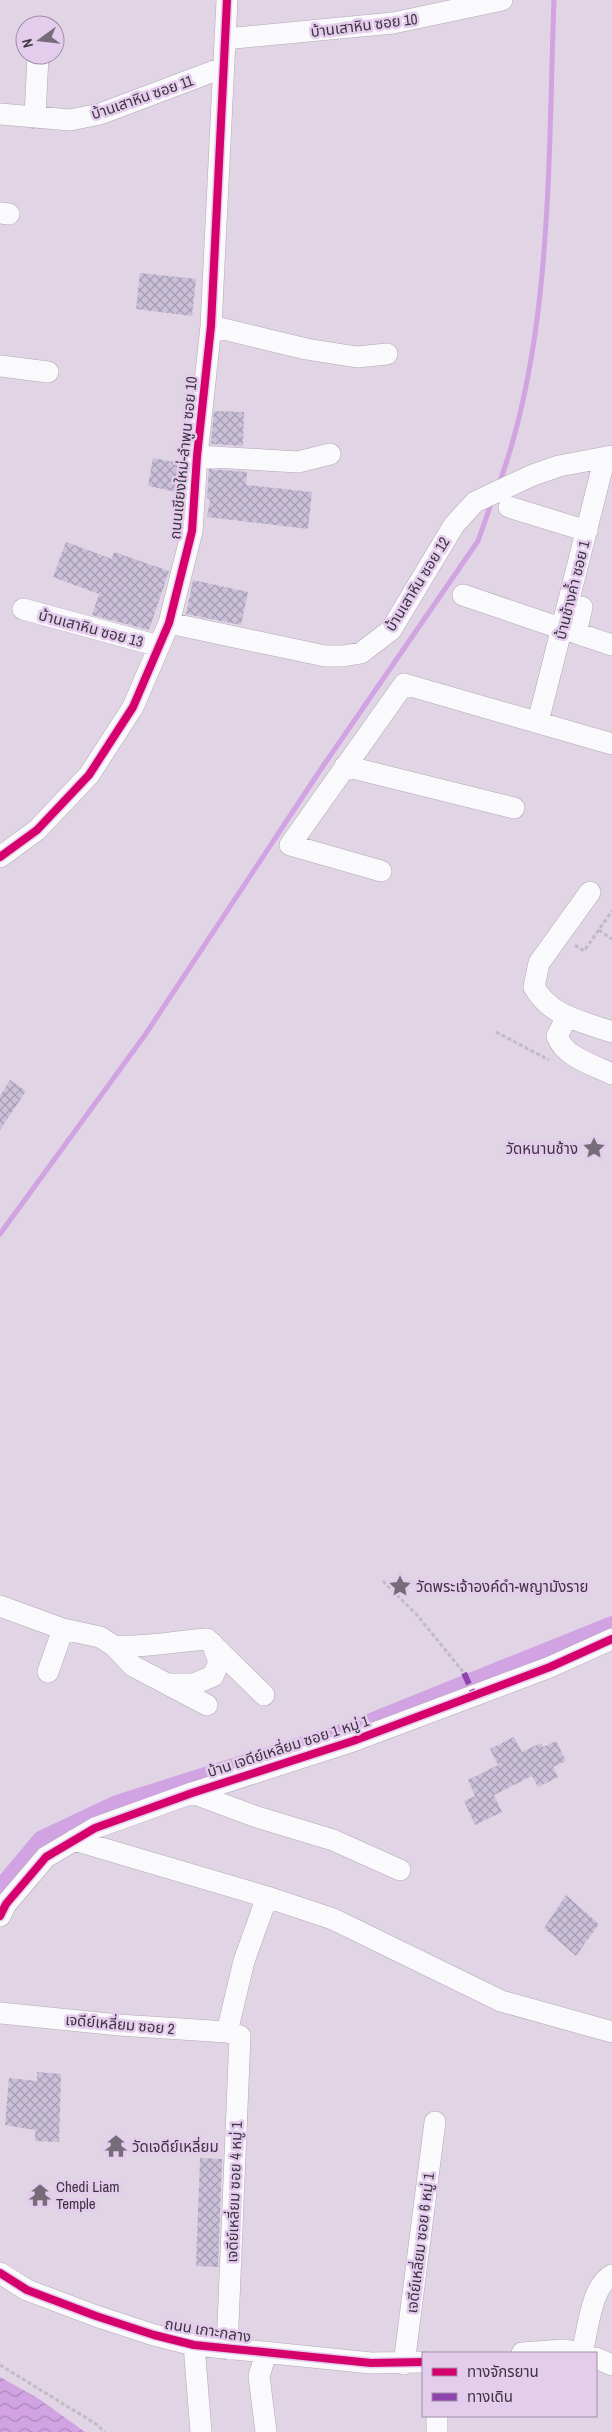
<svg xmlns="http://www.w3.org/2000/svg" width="612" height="2432" font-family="'Archivo Narrow','Noto Sans Thai',sans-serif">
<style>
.water{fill:url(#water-waves)}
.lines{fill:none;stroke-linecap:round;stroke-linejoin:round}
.stream{stroke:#d1a3e2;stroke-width:5}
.canal{stroke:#d1a3e2;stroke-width:18}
.building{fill:url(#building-cross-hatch)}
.minor-casing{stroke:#b2a9b6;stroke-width:22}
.path{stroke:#c0bcc2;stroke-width:3;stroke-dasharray:4 2.5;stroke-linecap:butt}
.minor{stroke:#faf9fb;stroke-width:21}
.quiet{stroke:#8e44ad;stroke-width:6;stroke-dasharray:12 6;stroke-linecap:butt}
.cycleway-casing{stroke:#e4cced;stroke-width:11}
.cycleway{stroke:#d6006c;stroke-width:8}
.labels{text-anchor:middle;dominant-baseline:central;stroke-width:5;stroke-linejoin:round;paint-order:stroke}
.street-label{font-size:15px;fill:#3d3441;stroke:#e4cced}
.poi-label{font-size:15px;fill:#3d3441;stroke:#e4cced;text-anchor:start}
</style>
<defs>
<pattern id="water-waves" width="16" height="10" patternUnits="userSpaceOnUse" patternTransform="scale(1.25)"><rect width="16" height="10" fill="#d1a3e2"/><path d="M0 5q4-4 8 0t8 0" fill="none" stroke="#ab86b9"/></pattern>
<pattern id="building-cross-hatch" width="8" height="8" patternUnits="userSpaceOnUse" patternTransform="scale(1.25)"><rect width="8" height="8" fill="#cac0d9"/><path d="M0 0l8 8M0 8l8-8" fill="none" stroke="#a59db2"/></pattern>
</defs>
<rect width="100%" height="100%" fill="#e0d4e5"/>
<!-- water -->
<path class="water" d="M0 2377 39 2399 85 2432H0Z"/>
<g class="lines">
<!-- stream -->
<path class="stream" d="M499 484C553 337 548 155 554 0
M0 1234 145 1035 319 772 478 541 492 501"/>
<!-- canal -->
<path class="canal" d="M0 1889 41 1840 117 1804 351 1730 612 1625"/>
</g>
<!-- building -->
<path class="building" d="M140 273 196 279 192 316 136 309Z
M214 411 244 412 243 446 211 444Z
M153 458 184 464 182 493 148 486Z
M209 469 247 472 246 485 312 492 308 529 207 517 210 500 207 497Z
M66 542 112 559 114 552 169 571 149 630 92 615 99 594 53 577Z
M193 580 248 592 241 625 186 614Z
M10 1080 26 1091 0 1130V1096Z
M514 1737 522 1752 541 1743 543 1747 556 1741 566 1761 553 1767 558 1777 538 1787 532 1776 494 1795 502 1812 475 1825 464 1801 475 1796 468 1780 498 1765 490 1749Z
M566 1895 599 1924 576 1956 544 1928Z
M37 2072 61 2074 59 2142 35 2141V2130L5 2125 9 2078 37 2081Z
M200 2158 222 2159 218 2267 196 2266Z"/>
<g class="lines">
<defs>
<path id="minor" d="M225 39 393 23 502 0
M0 114 70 120 100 114 222 68
M35 118 38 55
M0 213 9 214
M211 326 306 349 357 357 387 354
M0 366 48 372
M197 456 298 462 330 454
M509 507 587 531
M463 595 563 629
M582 607 576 633 612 645
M23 609 159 646
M169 623 325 656H343L361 653 391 630 454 525 475 502 533 475 559 466 612 456
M538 722 605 457
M345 766 514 808
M0 857 37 830 89 775 133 707 169 623 192 531 197 456 211 326 227 0
M381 871 290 845 404 684 612 744
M590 892 539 963 534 987C551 1017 582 1021 612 1032
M567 1017 557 1036C564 1057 594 1065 612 1074
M0 1606 63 1629 100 1637 114 1646 133 1666 207 1705
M114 1646C146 1648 176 1641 207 1639L264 1695
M48 1672 63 1629
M168 1684H194L213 1676 219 1662 212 1643
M192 1793 254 1816 333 1840 400 1870
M74 1840 267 1897 333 1919 501 2001 612 2032
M0 1916 6 1904 46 1857 95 1828 192 1793 353 1741 550 1667 612 1639
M0 2013 119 2025 227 2032 240 2036 227 2349
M227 2032 244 1961 267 1897
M0 2273 27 2290 96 2316 154 2335 194 2345 371 2363 423 2362
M194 2345 201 2432
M266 2353 259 2376 266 2432
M522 2353 563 2350 583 2353
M582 2353C588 2330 591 2286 612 2275
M596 2358 612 2365
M404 2364 435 2122
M437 2416V2432"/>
</defs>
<!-- minor casing -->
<use href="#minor" class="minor-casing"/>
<!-- path -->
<path class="path" d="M599 930 612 939
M575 945 584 951 612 911
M496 1032 549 1060
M383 1581 417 1615 464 1673
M0 2365 96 2424 105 2432"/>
<!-- minor -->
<use href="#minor" class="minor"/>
<!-- quiet -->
<path class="quiet" d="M464 1673 474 1695"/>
<defs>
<path id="cycleway" d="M0 857 37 830 89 775 133 707 169 623 192 531 197 456 211 326 227 0
M0 1916 6 1904 46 1857 95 1828 192 1793 353 1741 550 1667 612 1639
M0 2273 27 2290 96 2316 154 2335 194 2345 371 2363 423 2362"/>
</defs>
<!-- cycleway casing -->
<use href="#cycleway" class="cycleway-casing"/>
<!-- cycleway -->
<use href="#cycleway" class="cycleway"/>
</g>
<!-- icons -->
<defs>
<symbol id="sight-bare" viewBox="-9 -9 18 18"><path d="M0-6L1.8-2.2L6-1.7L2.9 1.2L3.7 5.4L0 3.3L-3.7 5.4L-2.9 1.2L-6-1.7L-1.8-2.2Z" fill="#766c7a" stroke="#e4cced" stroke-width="2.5" paint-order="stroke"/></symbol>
<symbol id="temple-bare" viewBox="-9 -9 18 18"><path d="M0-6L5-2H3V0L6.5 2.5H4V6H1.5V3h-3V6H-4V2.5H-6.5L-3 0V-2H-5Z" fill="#766c7a" stroke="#e4cced" stroke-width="2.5" paint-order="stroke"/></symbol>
</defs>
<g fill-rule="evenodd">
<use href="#sight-bare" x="578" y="1132" width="32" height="32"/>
<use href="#sight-bare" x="384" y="1570" width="32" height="32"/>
<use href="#temple-bare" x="100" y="2130" width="32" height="32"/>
<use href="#temple-bare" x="24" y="2179" width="32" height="32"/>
</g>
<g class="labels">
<!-- street labels -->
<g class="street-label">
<text transform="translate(364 25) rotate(-7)">บ้านเสาหิน ซอย 10</text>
<text transform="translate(142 97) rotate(-19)">บ้านเสาหิน ซอย 11</text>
<text transform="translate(183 458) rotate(-84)">ถนนเชียงใหม่-ลำพูน ซอย 10</text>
<text transform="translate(417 584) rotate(-58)">บ้านเสาหิน ซอย 12</text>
<text transform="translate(572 590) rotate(-76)">บ้านช้างค้ำ ซอย 1</text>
<text transform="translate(91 628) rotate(15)">บ้านเสาหิน ซอย 13</text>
<text transform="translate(288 1746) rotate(-18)">บ้าน เจดีย์เหลี่ยม ซอย 1 หมู่ 1</text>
<text transform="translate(120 2024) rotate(5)">เจดีย์เหลี่ยม ซอย 2</text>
<text transform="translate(234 2192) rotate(-88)">เจดีย์เหลี่ยม ซอย 4 หมู่ 1</text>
<text transform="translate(420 2243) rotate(-83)">เจดีย์เหลี่ยม ซอย 6 หมู่ 1</text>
<text transform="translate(208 2330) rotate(9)">ถนน เกาะกลาง</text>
</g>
<!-- poi labels -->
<g class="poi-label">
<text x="578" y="1148" text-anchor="end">วัดหนานช้าง</text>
<text x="416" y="1586">วัดพระเจ้าองค์ดำ-พญามังราย</text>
<text x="132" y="2146">วัดเจดีย์เหลี่ยม</text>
<text x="56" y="2186">Chedi Liam<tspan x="56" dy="17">Temple</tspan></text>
</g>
</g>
<!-- legend -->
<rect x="422" y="2352" width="175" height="65" fill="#e4cced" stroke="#a18fa8"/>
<rect x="432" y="2368" width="25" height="8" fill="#d6006c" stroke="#a18fa8"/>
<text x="467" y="2377" font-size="15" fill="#3d3441">ทางจักรยาน</text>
<rect x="432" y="2393" width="25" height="8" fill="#8e44ad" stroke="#a18fa8"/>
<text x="467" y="2402" font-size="15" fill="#3d3441">ทางเดิน</text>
<!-- north arrow -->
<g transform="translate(40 40) rotate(255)"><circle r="24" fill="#e4cced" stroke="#a18fa8"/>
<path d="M0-4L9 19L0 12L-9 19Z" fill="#766c7a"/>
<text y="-8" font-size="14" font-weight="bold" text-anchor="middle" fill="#3d3441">N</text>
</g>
</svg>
